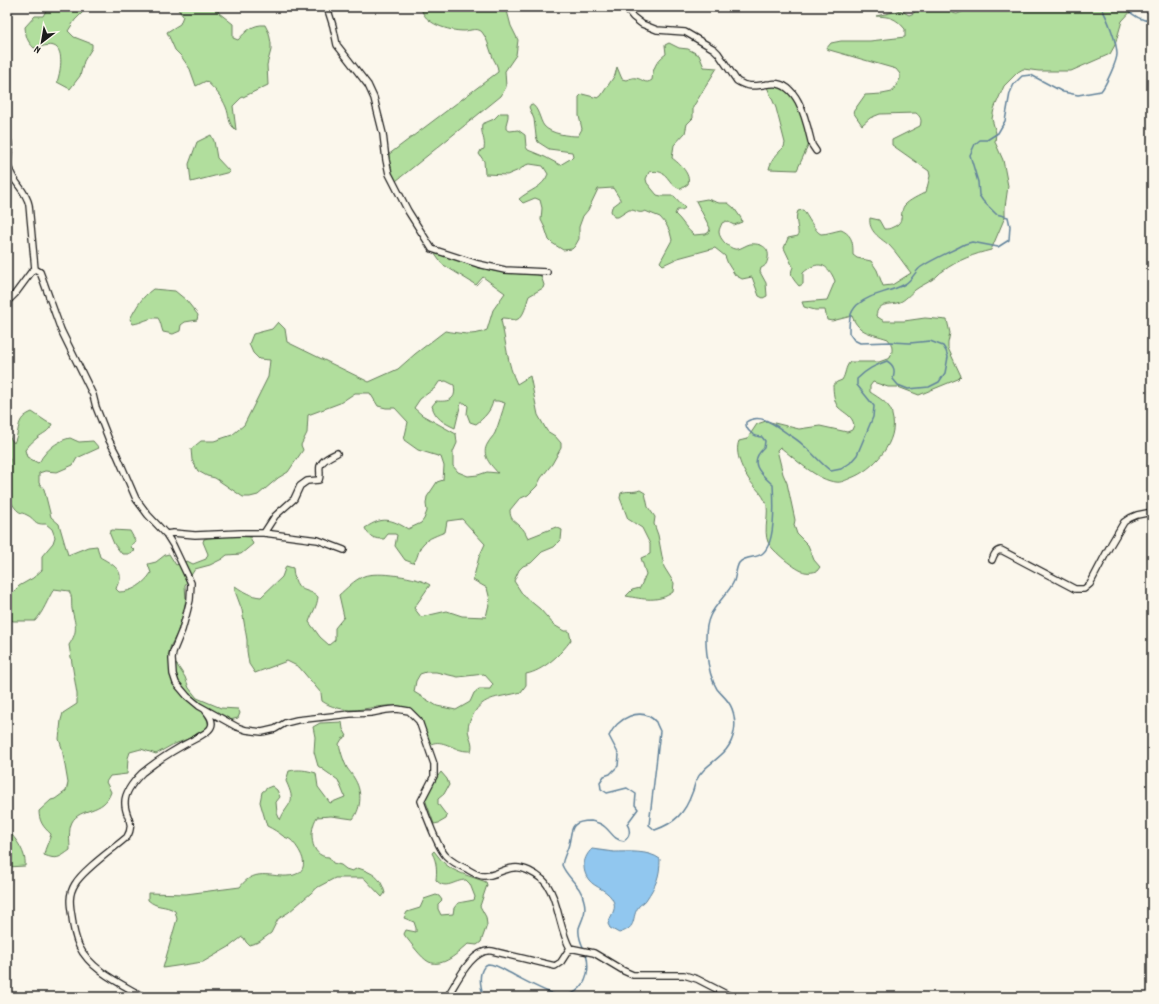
<svg xmlns="http://www.w3.org/2000/svg" width="1159" height="1004" font-family="Dekko,sans-serif">
<style>
.green{fill:#b1de9d;stroke:#667d5c;fill-rule:evenodd}
.water{fill:#91c7ef;stroke:#62839b}
.lines{fill:none;stroke-linecap:round;stroke-linejoin:round}
.stream{stroke:#62839b;stroke-width:1.5}
.street-casing{stroke:#1c1c1c;stroke-width:8}
.street{stroke:#fbf7ec;stroke-width:5.5}
</style>
<rect width="100%" height="100%" fill="#fbf7ec"/>
<filter id="ink" filterUnits="userSpaceOnUse"><feTurbulence type="fractalNoise" baseFrequency=".025" numOctaves="2"/><feDisplacementMap in="SourceGraphic" scale="8" xChannelSelector="R" yChannelSelector="G"/><feConvolveMatrix kernelMatrix="1 2 1 2 8 2 1 2 1" color-interpolation-filters="sRGB"/></filter>
<g filter="url(#ink)">
<!-- green -->
<path class="green" d="M48 7H88L75 20 68 31 74 37 92 44V48L84 61 80 76 70 89 57 82C60 74 65 50 54 46 49 44 40 47 34 48 27 41 26 37 25 27L35 16H43Z
M173 7H216L219 13 233 24V38L238 40C246 31 253 24 265 25L269 33 271 43V50L267 65 268 85 241 98 233 106 236 130C227 123 230 116 226 107 222 97 214 88 206 81L196 86 190 69 181 56 175 50 167 32 180 24 183 16 177 8Z
M421 7H506L511 26 518 40 516 55 505 71 506 87 501 96 396 181 390 173 388 155 498 72C498 64 494 62 492 55 489 47 487 38 482 32 477 27 470 31 464 31 449 31 423 24 421 7Z
M916 7H944L952 13 957 14 974 7H999L1007 10 1012 9 1018 7H1135L1122 21 1115 45 1110 54 1071 71H1039L1023 69 1018 72 1004 86 994 109 992 119 996 133 995 142 1003 160 1008 186 1005 207V217L991 250C974 254 958 260 943 271 939 273 937 277 933 279 928 283 920 286 915 290 910 294 905 300 900 302 890 306 878 301 876 316L884 321H904L925 318 947 320 950 333 948 343V348L961 376 958 379 919 395 898 387H888L873 382 870 386V392C876 396 885 401 889 407 891 409 892 413 892 415 900 441 873 470 851 478 846 480 841 483 836 482 818 481 794 458 780 447L777 450 783 474 787 483 795 520 794 525 797 534 808 545 814 560 820 567 817 571C814 572 809 573 805 572 797 571 771 550 768 542 763 531 770 511 766 503 762 493 756 489 750 481 743 471 734 453 739 441L747 439 757 424 766 421 799 429 820 426 847 432 852 430 854 425C852 415 845 414 838 407 834 402 833 391 833 385L837 382 842 380C846 374 845 367 850 362H879L890 358C893 351 893 345 888 339 871 333 859 334 852 316L832 321 827 320 825 310H815L804 307 802 302 827 300 835 281C828 263 817 260 803 273V284L799 286C793 279 789 275 793 267L784 248 788 238 798 236C799 227 794 219 798 211L803 210C807 215 816 233 821 234 827 234 835 231 841 230 853 235 853 244 853 255L857 258 871 261 877 270 883 286 892 285 911 273C904 264 897 253 889 245 880 238 868 231 870 218L879 220 884 229C888 229 889 229 893 227 905 222 899 215 904 206 909 200 919 196 926 192L930 176 929 171 892 145V140L920 126C922 120 921 117 916 113L880 114 870 118 862 125 853 112 865 95 882 94 892 92 900 79V74L896 69 826 49 831 43 841 41H870L905 37V29C895 17 890 17 876 16L894 12 900 10 909 15 914 13Z
M669 43 679 48 688 49 699 55 704 67 717 68 693 107V118L687 124 685 133 674 145 672 158C680 164 691 174 688 184L681 189C666 185 670 168 649 172L646 179 647 183 657 195 661 196H674L685 208 682 210H677L675 214C682 220 686 229 694 235L706 234 709 232 710 228 696 201 707 199 719 203H728L734 208 741 218 742 222 734 225 726 221 722 223C721 226 719 229 719 232 719 239 731 251 738 249 742 248 746 245 750 244 760 243 770 247 768 258 767 263 766 266 761 268L760 272 766 283 767 296 763 298 759 296 752 277 742 279 735 275 728 264 725 256 715 248 678 258 663 265 660 262 672 240 670 232 666 224 660 217 645 211C639 215 635 209 629 210L618 217H614L611 211 612 207 620 201V199L613 188 598 189 588 210 583 216 579 227V239L575 246 572 249 563 250 552 243 549 240 545 228 541 220 542 208 540 200 535 198 523 203 519 199C529 190 543 188 548 174L543 166 530 164 526 165 519 170 507 175 485 174 484 161 479 154 481 150 484 149C486 140 480 133 482 124L494 119 500 113H508C509 119 505 123 506 129L510 131 518 130 525 135 526 147 528 150 545 157 560 165 570 159 573 156 572 152 549 149 538 142 536 136 534 119 529 107 531 104C539 108 539 119 544 126 551 134 568 136 578 136L582 129 579 116V97L582 94 598 98 601 96 615 75 617 67 622 79 626 80C629 79 633 77 636 78 643 79 645 85 652 80 653 68 656 61 666 54L665 45Z
M777 85 786 90 798 104 809 144 797 170 769 169C771 160 777 154 784 147L785 143 776 108 767 87Z
M211 135 214 141 217 158 230 172 191 182 189 164 197 142Z
M434 253 494 271 521 274 533 273 541 276 544 285 543 288 529 296C526 303 525 317 516 320 512 320 507 318 503 318L501 320C506 341 507 364 517 384L530 376 538 415 547 431 555 436 561 443V448L552 464 541 478 537 486 528 495 519 499 510 510C510 520 514 520 520 526 524 529 526 534 528 538L556 527 562 530 561 540 554 547 542 552 531 563 523 566 519 570 514 581 523 595 540 609 554 625 564 631H569L571 640C561 654 543 671 526 674V685L521 692C501 698 483 695 473 715 470 720 468 724 468 730 469 738 474 743 471 751 468 751 464 751 461 750 452 748 439 738 430 745 423 733 426 725 417 714 404 699 371 709 354 710 343 710 330 707 322 701L321 693 299 667 287 661 255 673 249 664 247 651V640L242 610 235 591V586C244 592 250 596 261 597L282 577 286 566 293 568C294 579 296 588 307 591 312 593 315 593 318 597 317 607 312 613 309 622L320 637 329 645 335 640V628L344 617 339 595C346 589 354 580 364 576 377 571 419 577 430 585L414 608 421 617 447 611 462 616 486 617 490 600 487 588 473 580 479 557 485 544 462 519 447 521 445 532C438 535 428 538 423 544 417 550 419 558 413 563L405 560 395 546 397 535 395 534H388L384 539C374 539 369 537 365 528 383 516 391 519 408 529L421 523 424 519 427 511 426 504 427 497 437 482 443 480 444 466 441 457 418 450 404 440 408 422 395 408H386L378 406 370 393H355L340 403 308 415 307 433 301 445 303 450 288 472 278 478 258 495 250 497H243L215 478 207 476 198 471 192 460 191 449 201 441H214L232 435 244 425 268 377 270 360 259 359 253 353 249 344 253 334 272 329 278 322 285 329 287 342 369 382 398 369 415 354 445 331C460 333 473 337 487 330L493 310 505 293 483 277 476 285 442 264ZM446 381 454 385C457 400 449 402 436 401L432 406C435 418 444 423 455 428L461 403H465L468 406 467 414 470 422 476 424C484 418 491 411 493 401H498L505 403C502 413 499 423 495 433 493 437 490 439 488 443 480 455 491 465 498 473L487 472 478 475 468 476 458 472 453 466V452L457 443 456 434 422 415 414 408 420 399 435 388 439 382ZM426 672H436L458 677 484 674 493 684 490 689H479L474 693 470 702 456 710 437 706 414 692 416 681 420 674Z
M153 289 175 291 186 300 198 315 197 320 185 322 181 325 180 331 173 334 163 332C161 327 161 322 158 318 149 317 142 323 133 324L130 319C137 306 141 298 153 289Z
M32 412 47 422 52 424C49 432 43 433 37 438 32 442 28 446 25 450L27 457 38 463C41 461 41 458 44 455 50 447 60 440 70 438L79 442 93 441 99 448 77 458 73 465 57 472 45 471 39 473V483L44 489 51 517 59 524 68 555 88 547 97 546 100 557C108 562 122 568 120 579 119 582 117 585 116 589L119 592C132 592 144 584 151 573L148 564 156 562 165 555 169 554 176 565 187 561 193 564 206 559 208 554 203 542 204 539C215 536 239 536 250 537L253 544 241 554 227 555 222 559 210 565 195 569 185 585 186 600 182 617 177 634 171 645 168 655 177 665 185 677 189 688 197 698 221 708 238 709 240 713 238 718 230 720 223 715 210 723 207 728 193 737 172 745 156 754 141 749 130 752 128 758 127 774 110 776 106 782 111 792C104 814 80 807 72 822 68 830 70 842 70 850 59 858 57 860 44 855 45 847 49 842 51 834 43 827 39 821 39 811L51 800 55 799 66 791 68 783 62 748 59 739 61 720 63 713 77 704V694L69 645C79 630 75 625 72 609 71 602 73 598 69 591L54 589C47 600 44 611 35 621H13L7 617V598L19 586 33 578 42 570V556L53 543 55 537 52 529 46 524C33 525 36 519 27 515 24 513 20 513 18 511 13 507 12 501 7 499V466H9L10 459 7 457V416L10 438 14 443C21 428 15 419 32 412Z
M640 490 645 493 648 507 655 517 654 524 658 535 664 567 674 583 673 592C658 603 643 599 626 596L632 590 640 588 646 574 641 558 650 554V544L642 528 628 519 620 498 621 493C627 490 633 493 640 490Z
M112 530 130 531 136 542 132 544 131 547 135 551 128 554H122L114 544 109 532Z
M342 722 343 729 347 736 342 739 339 744C341 752 343 760 347 768 349 771 352 774 354 778 362 790 362 807 353 819L331 816 317 817C309 829 309 857 329 857L333 863 341 865 346 869 352 871 358 868C373 873 381 877 385 893L382 897 364 878H335L318 887 289 912 278 919 271 933 259 942 249 945 246 942 244 938 242 937 229 947 203 962 163 968 177 919 175 911C164 904 158 909 148 900V893L186 894 240 887C256 865 275 880 294 875 313 869 299 848 291 840 289 838 285 838 283 836 278 832 273 829 267 826L260 802 262 792 267 788 272 786 277 790 280 797 276 802 277 813 280 820C289 800 297 805 286 781L289 771C299 769 306 770 316 773L318 787 330 803 345 797 338 780 318 766 314 752 315 737 313 727 320 723Z
M441 772 447 779 449 785 444 794 438 799V804L447 816 446 819 439 823 434 824 425 799 431 785Z
M7 830C16 838 27 854 25 866L7 867Z
M434 851C437 854 439 858 442 861 453 873 471 876 486 882L487 885 480 906 486 917 487 925 481 942 477 945 468 944C458 953 443 968 429 962 421 958 411 943 405 936L404 934 406 930 416 932V928L414 922 404 918 407 912 420 908 424 899 436 895 439 896 442 900 438 904V909L441 915 453 914 454 908 458 903 474 900 475 897 470 884 466 880C454 880 446 891 436 880 437 871 437 862 432 853Z"/>
<!-- water -->
<path class="water" d="M592 849C599 850 607 851 614 852 628 852 648 850 660 859 660 877 656 885 646 900 644 903 641 904 639 906 630 918 639 927 619 933L610 928 608 924C610 916 616 911 614 903 610 890 595 888 589 880 581 870 583 857 592 849Z"/>
<g class="lines">
<!-- stream -->
<path class="stream" d="M1125 7C1132 15 1141 21 1152 21
M584 949C581 943 578 935 579 928 582 919 587 912 584 901 581 885 567 878 562 865 563 859 565 855 567 850 574 834 565 821 591 821 596 822 602 824 605 827 612 833 614 840 624 841 630 837 631 830 627 824L638 809 635 805 636 794 627 788 607 793 601 789 600 782 604 776 610 774 618 766 619 755 609 736C616 719 641 705 656 722 657 725 659 729 660 731L649 825 655 830C675 823 685 813 692 793 694 789 694 785 696 781 706 760 729 759 734 732 736 723 734 710 729 703 726 698 721 694 717 689 707 673 702 633 710 616 716 603 729 593 734 581 736 575 736 568 739 563 746 555 757 559 763 553 776 542 774 501 773 485 761 474 747 463 764 448L765 441 762 437C754 437 745 430 746 422 761 412 776 426 788 434 793 437 799 441 803 445 813 453 820 463 831 471L841 469 850 463 857 455 873 417 874 406 857 385V379C867 369 874 366 887 361 895 366 895 371 893 379L898 385 908 389 929 387 939 382 945 373 948 357 946 351 943 346 930 341 910 343 891 342 860 343 854 340 849 333C849 322 849 313 857 305 871 293 889 293 905 284 913 279 915 271 921 267 935 258 950 252 965 244L972 242 998 247 1009 240 1010 226 1008 217 996 214 983 201 979 195 978 182 970 155 975 144 980 140H987L998 133 1005 121 1010 93 1014 84 1022 76 1031 75 1063 92 1078 95 1101 91C1106 85 1117 61 1117 54 1117 42 1107 17 1101 7
M484 997C481 989 479 982 481 973 482 970 484 965 488 964 494 964 503 969 508 972 520 978 550 995 561 996 569 996 575 993 580 988 589 979 589 964 586 953"/>
<defs>
<path id="street" d="M327 7 333 26 337 45 368 85 374 98 383 134 386 160 389 174 408 211 432 249 478 264 505 270 547 272
M625 7 633 17 642 24 657 30 685 32 714 49 718 53 737 81C749 89 758 85 770 84 799 79 807 125 812 145L816 151
M7 137C12 147 7 158 9 168 13 183 26 190 29 205L35 269 40 272 43 280 61 330 93 395 96 407 109 440 117 455 136 499 148 515 166 534 173 545 191 583 190 600 187 612 182 630 173 652 172 659 173 674 176 683 187 696 199 706 237 727 246 730 262 732 275 729 285 723 297 720 350 714 371 713 386 710 397 709 409 711 419 721 434 764V776L421 801C425 813 438 848 446 856 452 862 460 866 467 869 472 872 478 876 484 876 494 876 503 869 513 868 523 866 536 874 543 880 558 894 559 930 570 948
M7 302 15 294 32 271 35 269
M264 533 275 516 294 499 300 486 307 481 319 480C321 475 319 470 320 466 323 459 331 456 337 453
M166 534 173 533 195 535 241 533H264L318 540 344 550
M992 560C994 555 995 551 1001 550L1075 589H1084L1090 584 1111 544 1124 522 1130 518 1137 515 1152 512
M144 997C122 984 91 971 79 946 75 937 73 927 72 917 70 905 68 895 75 884 83 870 113 849 127 837 136 822 124 816 125 802 125 791 135 780 142 773 159 759 177 748 197 738 201 735 209 732 211 727 214 721 209 715 205 710
M447 997C457 982 472 948 492 951L555 966 561 962 570 948 594 953 624 971 633 975H684L697 979 732 997"/>
</defs>
<!-- street casing -->
<use href="#street" class="street-casing"/>
<!-- street -->
<use href="#street" class="street"/>
</g>
</g>
<!-- margin -->
<rect width="1159" height="1004" fill="none" stroke="#fbf7ec" stroke-width="24"/>
<rect x="12" y="12" width="1135" height="980" fill="none" stroke="#1c1c1c" stroke-width="1.5" filter="url(#ink)"/>
<!-- north arrow -->
<g transform="translate(42 42) rotate(211)" stroke="#fbf7ec" stroke-width="3" paint-order="stroke">
<path d="M0-3L7 15L0 10L-7 15Z" fill="#1c1c1c"/>
<text y="-6" font-size="11" font-weight="bold" text-anchor="middle" fill="#1c1c1c">N</text>
</g>
</svg>
